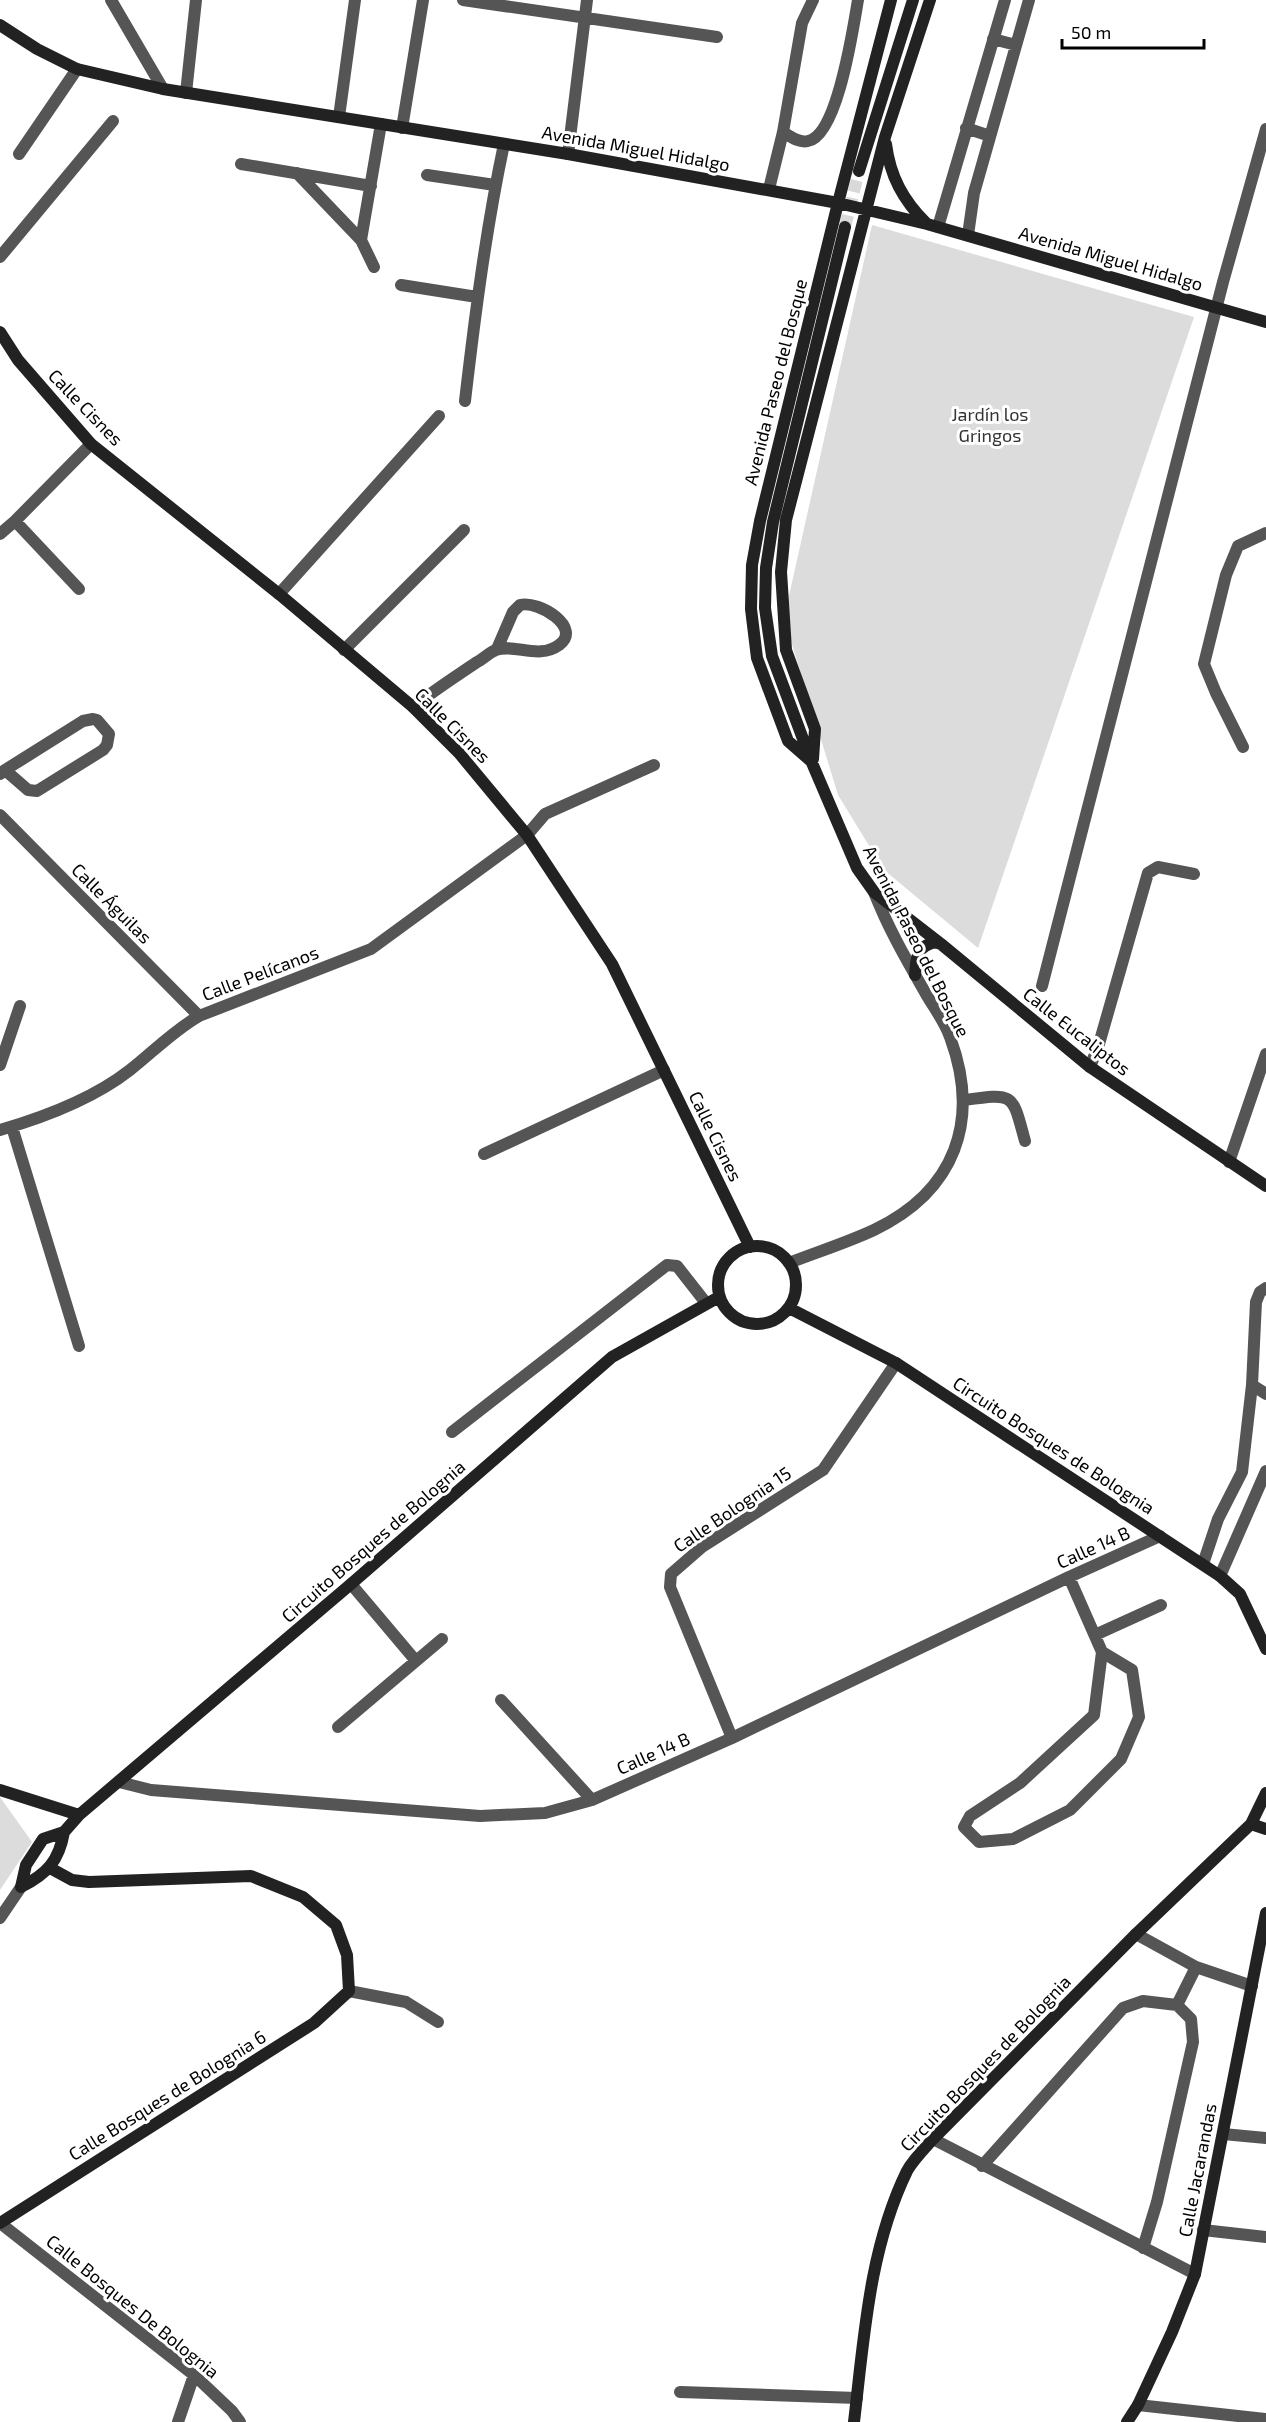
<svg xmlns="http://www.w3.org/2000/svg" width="1266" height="2422" font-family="'Exo 2',sans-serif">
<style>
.green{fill:#dcdcdc}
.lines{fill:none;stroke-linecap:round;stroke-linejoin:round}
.secondary-tunnel{stroke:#d9d9d9;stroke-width:12;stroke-dasharray:12 6;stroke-linecap:butt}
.lane{stroke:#555;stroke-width:12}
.street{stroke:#555;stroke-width:12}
.secondary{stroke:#222;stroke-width:12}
.labels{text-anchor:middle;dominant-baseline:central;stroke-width:6;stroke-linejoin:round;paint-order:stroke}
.street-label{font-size:18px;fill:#000;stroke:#fff}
.park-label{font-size:18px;fill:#333;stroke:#fff}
</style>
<rect width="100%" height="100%" fill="#fff"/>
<!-- green -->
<path class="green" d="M872 225 1194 317 978 948 884 870 838 795 784 618Z
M0 1797 32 1842 0 1890Z"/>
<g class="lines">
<!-- secondary-tunnel -->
<path class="secondary-tunnel" d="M845 227 859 171"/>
<!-- lane -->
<path class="lane" d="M783 132C791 137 799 143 808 141 838 135 853 28 858 0
M769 189 783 132 802 23 813 0
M0 774 5 770 83 721 93 719 97 720 109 734 107 745 103 750 37 791 28 790 5 770
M964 1100C1015 1093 1012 1093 1025 1141
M1252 1385 1266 1394
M452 1432 667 1265 677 1266 706 1303
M1203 1564 1218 1519 1242 1472 1252 1385 1256 1302 1260 1292 1266 1288
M1220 1576 1266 1471
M1136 1934 1196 1967 1252 1986
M1177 2005 1196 1967
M933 2139 1195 2274
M982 2166 1123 2008 1143 2001 1177 2005 1191 2019 1193 2042 1157 2202 1143 2248
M680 2392 857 2398"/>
<!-- street -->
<path class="street" d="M111 0 163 89
M463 0 717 37
M993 39 1016 45
M186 93 196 0
M339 117 355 0
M402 128 423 0
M966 128 990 136
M19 154 77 69
M568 154 587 0
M241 164 371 186
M297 173 361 240 374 267
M427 175 495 185
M938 227 1005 0
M968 235 974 193 1029 0
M361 240 381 124
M0 257 113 121
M401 285 477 297
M465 401C475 315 486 229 504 144
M15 521 79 589
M0 534 15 521 91 444
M279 594 439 416
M344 650 464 530
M413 707C433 691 455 677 477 662 483 659 490 652 496 650 514 643 539 660 559 645 583 628 539 600 520 605L513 612 497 649
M1243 747 1216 693 1204 664 1226 575 1238 546 1266 533
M0 815 199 1016
M1042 986 1223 282 1266 129
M0 1065 20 1006
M1090 1067 1099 1044 1148 873 1158 867 1194 874
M12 1127 79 1346
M0 1130C45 1117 93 1099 130 1070 153 1052 173 1031 199 1016L371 949 527 835 545 814 654 765
M484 1154 664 1070
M1229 1162 1266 1054
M789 1263C817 1252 846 1243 874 1230 955 1191 981 1121 950 1037 945 1022 934 1008 926 994 906 959 889 930 874 892
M1069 1577 1102 1652 1094 1715 1020 1783 970 1816 964 1827 979 1842 1013 1839 1070 1810 1121 1759 1139 1717 1132 1670 1102 1652
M351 1584 416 1661
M1095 1635 1161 1605
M501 1700 592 1800
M338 1727 442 1639
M732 1738 670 1587 671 1574 702 1547 823 1470 896 1363
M119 1782 151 1790 480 1816 545 1813 592 1800 732 1738 1069 1577 1160 1536
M0 1918 21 1887
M349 1991 406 2002 438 2022
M1223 2134 1266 2138
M0 2223 194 2375 232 2411 240 2422
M1203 2230 1266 2237
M1138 2405 1265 2419
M178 2422 194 2375"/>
<!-- secondary -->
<path class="secondary" d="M0 25 37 49 77 69 163 89 568 154 838 203 927 224 1266 322
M886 144C890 176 903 200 926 223
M859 171 913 0
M845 227 773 522 766 568 765 608 772 656 812 763 857 868 874 892 941 944 1090 1067 1266 1186
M0 332 18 360 91 444 279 594 413 707 459 753 527 835 612 964 750 1247
M813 759 815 729 786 650 781 572 786 520 885 137 930 0
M812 762 788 741 757 658 751 609 752 565 760 521 838 203 891 0
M915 975C917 956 915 948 935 942L941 944
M718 1285a39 39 0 1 1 78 0a39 39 0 1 1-78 0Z
M789 1308 896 1363 1220 1576 1240 1594 1266 1649
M0 1790 79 1815
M1251 1824 1266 1829
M21 1887 26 1865 43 1839 64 1832 79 1815 351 1584 612 1357 719 1297
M21 1887C47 1874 59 1861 64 1832
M0 2223 314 2023 349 1991 347 1955 336 1925 303 1897 251 1876 89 1882 72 1880 50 1868
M854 2422C864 2338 869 2249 907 2171 913 2160 924 2149 933 2139L1136 1934 1251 1824 1266 1793
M1127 2422 1138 2405 1172 2332 1195 2274 1266 1913"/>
</g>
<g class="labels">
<!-- street labels -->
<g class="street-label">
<text transform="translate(636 148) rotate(10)">Avenida Miguel Hidalgo</text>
<text transform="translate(1111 258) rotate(16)">Avenida Miguel Hidalgo</text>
<text transform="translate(775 382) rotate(-76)">Avenida Paseo del Bosque</text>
<text transform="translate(86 407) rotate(46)">Calle Cisnes</text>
<text transform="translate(453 725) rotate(45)">Calle Cisnes</text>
<text transform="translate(112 903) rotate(45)">Calle Águilas</text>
<text transform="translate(917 941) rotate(63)">Avenida Paseo del Bosque</text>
<text transform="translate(260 973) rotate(-21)">Calle Pelícanos</text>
<text transform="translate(1077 1031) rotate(38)">Calle Eucaliptos</text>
<text transform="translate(716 1136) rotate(64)">Calle Cisnes</text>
<text transform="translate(1054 1445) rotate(33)">Circuito Bosques de Bolognia</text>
<text transform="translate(732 1509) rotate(-34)">Calle Bolognia 15</text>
<text transform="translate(373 1541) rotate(-41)">Circuito Bosques de Bolognia</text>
<text transform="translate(1093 1547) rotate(-24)">Calle 14 B</text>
<text transform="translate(653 1753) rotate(-24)">Calle 14 B</text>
<text transform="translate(985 2063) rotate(-46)">Circuito Bosques de Bolognia</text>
<text transform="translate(167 2095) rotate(-32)">Calle Bosques de Bolognia 6</text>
<text transform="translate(1197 2170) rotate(-79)">Calle Jacarandas</text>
<text transform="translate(133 2306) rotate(39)">Calle Bosques De Bolognia</text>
</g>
<!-- park labels -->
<g class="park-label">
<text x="990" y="414">Jardín los<tspan x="990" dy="21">Gringos</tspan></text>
</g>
</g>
<!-- scale -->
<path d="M1062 39v9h142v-9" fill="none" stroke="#000000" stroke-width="3"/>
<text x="1071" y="39" font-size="18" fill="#000000" stroke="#ffffff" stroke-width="4.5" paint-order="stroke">50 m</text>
</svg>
